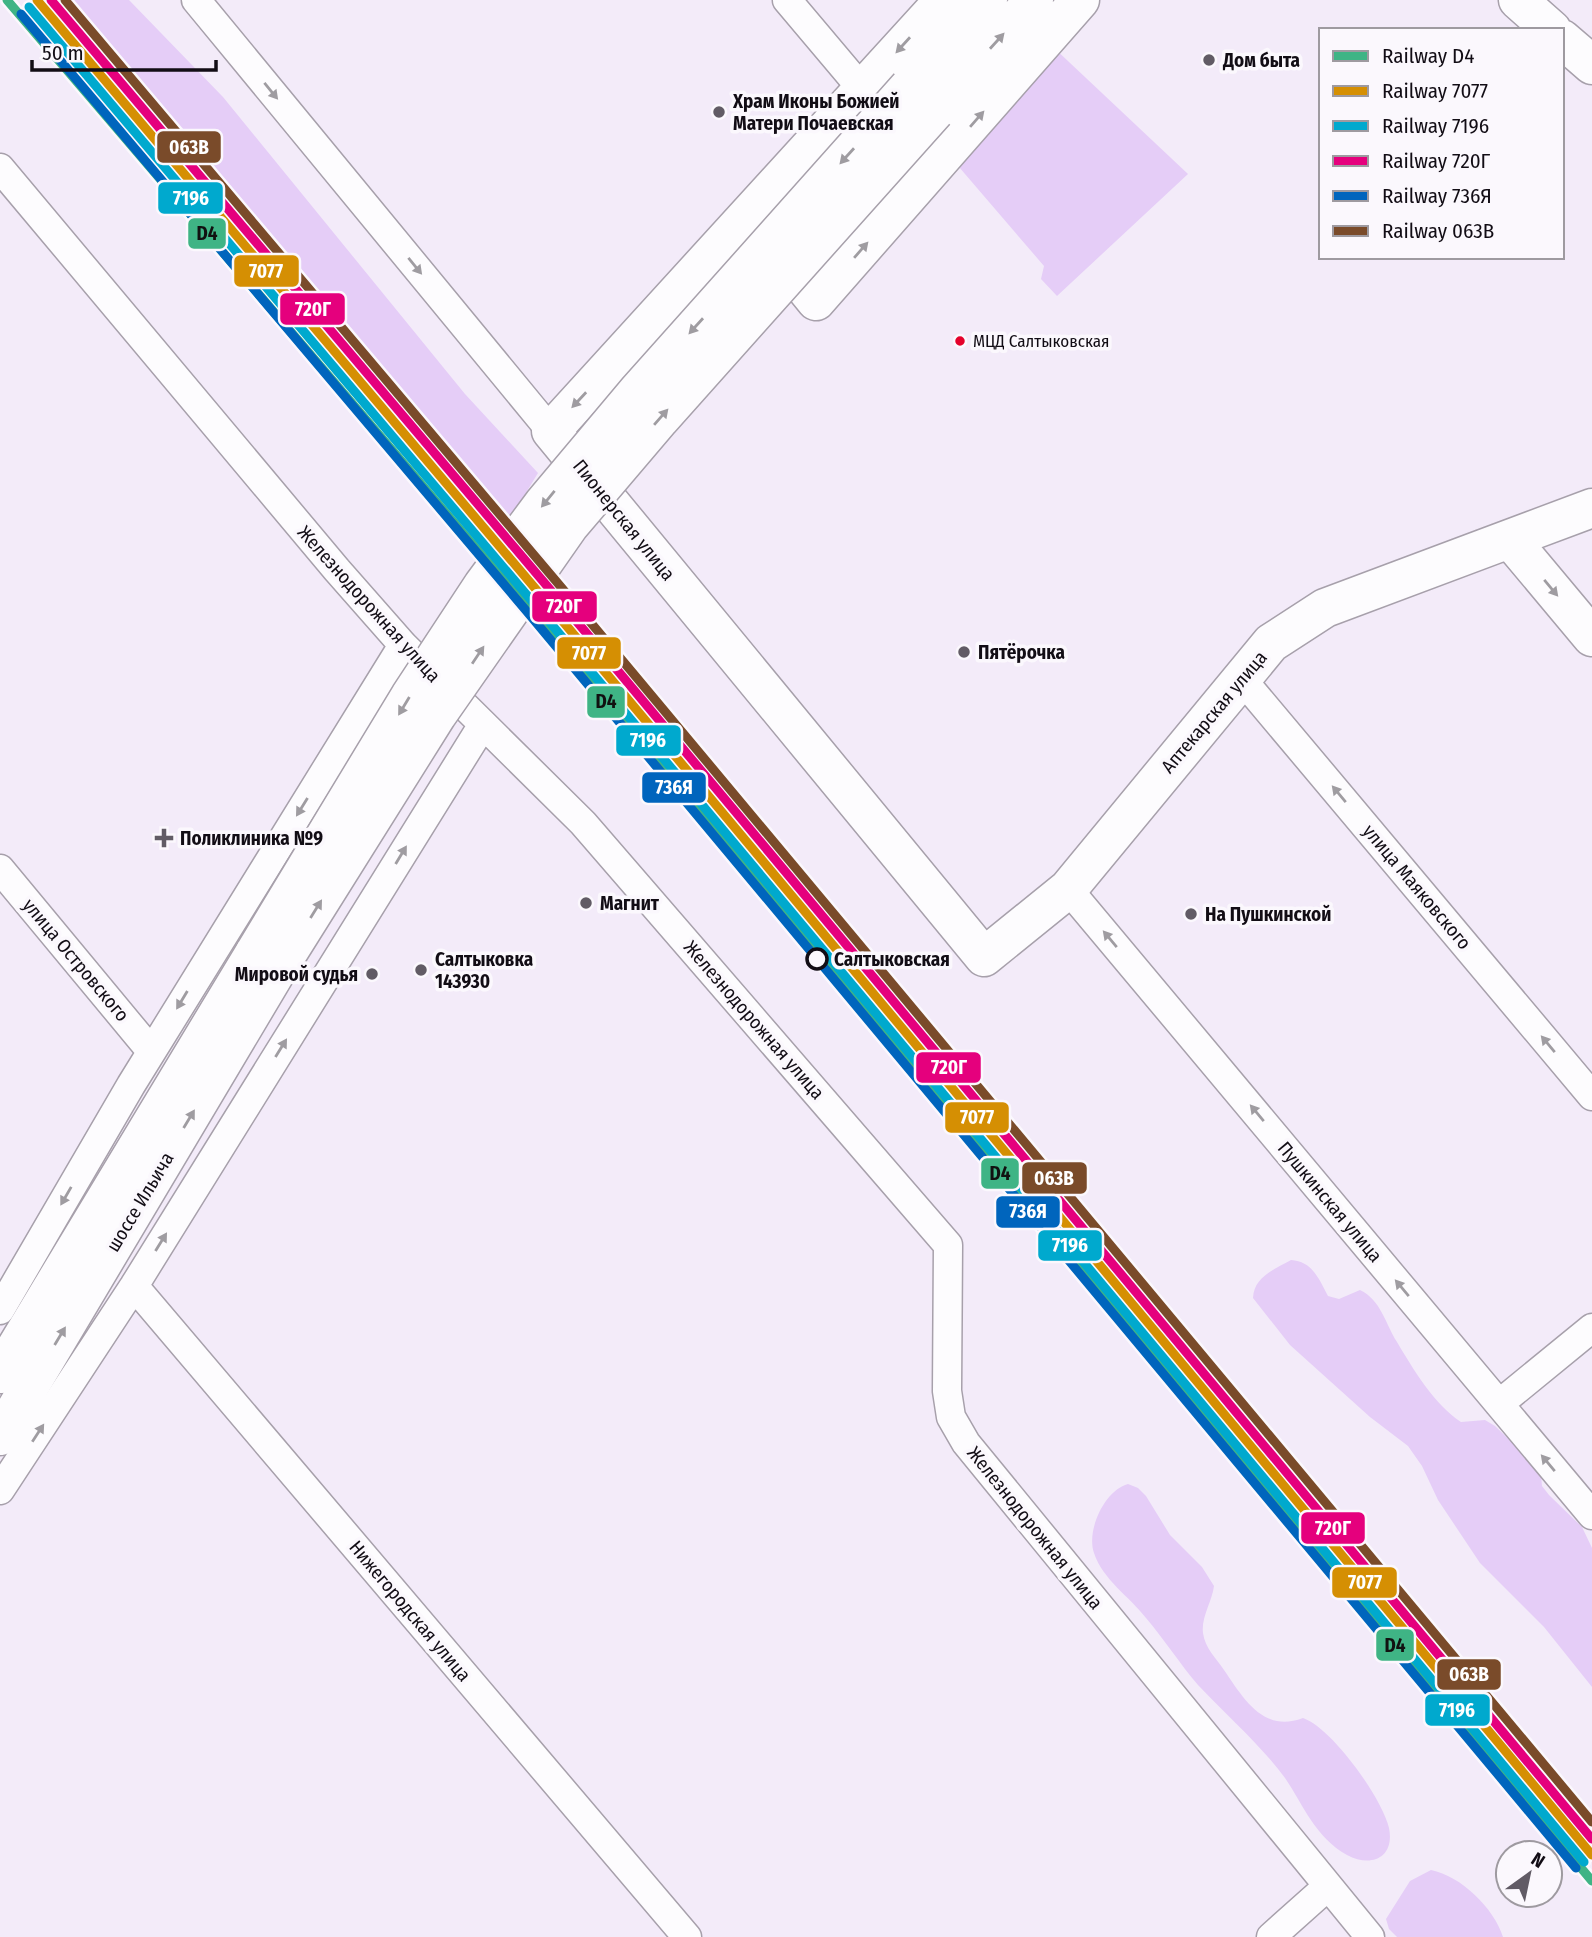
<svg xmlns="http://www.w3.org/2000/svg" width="1592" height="1937" font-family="'Fira Sans Condensed',sans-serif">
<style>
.green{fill:#e5cdf7}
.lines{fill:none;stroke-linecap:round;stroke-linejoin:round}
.street-casing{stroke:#a7a0ab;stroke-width:31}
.secondary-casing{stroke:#a7a0ab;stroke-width:41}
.street{stroke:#fdfcfe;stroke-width:28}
.secondary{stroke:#fdfcfe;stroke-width:38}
.secondary-bridge-casing{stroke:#a7a0ab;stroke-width:41;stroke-linecap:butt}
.secondary-bridge{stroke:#fdfcfe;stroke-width:38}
.rail-1-casing{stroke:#fbf8fd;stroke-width:14}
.rail-2-casing{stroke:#fbf8fd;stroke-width:14}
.rail-3-casing{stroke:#fbf8fd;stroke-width:14}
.rail-4-casing{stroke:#fbf8fd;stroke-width:14}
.rail-5-casing{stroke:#fbf8fd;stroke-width:14}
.rail-6-casing{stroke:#fbf8fd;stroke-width:14}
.rail-1{stroke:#3fb485;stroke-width:9}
.rail-2{stroke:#d58f03;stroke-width:9}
.rail-3{stroke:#00a9ce;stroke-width:9}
.rail-4{stroke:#e5007d;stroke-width:9}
.rail-5{stroke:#0065bd;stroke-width:9}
.rail-6{stroke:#7a4b2a;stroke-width:9}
.oneway{fill:#9f9ca1}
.poi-dot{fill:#615b65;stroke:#fbf8fd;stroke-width:2.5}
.bus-dot{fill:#e4002b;stroke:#fbf8fd;stroke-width:2.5}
.stop-dot{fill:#fbf8fd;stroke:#120d15;stroke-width:3.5}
.labels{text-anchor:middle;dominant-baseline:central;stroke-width:7;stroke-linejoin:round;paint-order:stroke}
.bus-label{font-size:17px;fill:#120d15;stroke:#fbf8fd;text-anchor:start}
.poi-label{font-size:19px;font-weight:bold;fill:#120d15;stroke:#fbf8fd;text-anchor:start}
.street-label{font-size:19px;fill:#120d15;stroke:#fbf8fd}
.stop-label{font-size:19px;font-weight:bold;fill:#120d15;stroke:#fbf8fd;text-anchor:start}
.line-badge{stroke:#fbf8fd;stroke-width:2.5}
.badge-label{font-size:19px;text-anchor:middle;font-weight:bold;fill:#fff}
.pale-badge-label{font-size:19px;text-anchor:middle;font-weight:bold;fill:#111}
</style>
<rect width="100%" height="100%" fill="#f3ebf9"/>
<!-- green -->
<path class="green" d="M60 0H129L223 97 465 394 538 473 502 532Z
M1052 46 1188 174 1057 296 1041 279 1044 266 953 160Z
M1291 1260C1312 1261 1319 1279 1328 1296L1339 1299 1360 1290C1381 1300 1385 1323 1397 1342 1413 1369 1434 1404 1461 1422L1485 1420 1495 1426 1528 1458 1541 1475 1542 1486 1549 1495 1582 1527 1592 1548V1687L1544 1627 1480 1563 1438 1500 1422 1466 1408 1446 1370 1417 1290 1345 1253 1298C1254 1277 1273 1270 1291 1260Z
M1128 1484 1138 1488 1146 1496 1170 1535 1202 1567 1214 1586C1212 1602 1201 1617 1203 1633 1205 1648 1216 1658 1224 1670 1244 1699 1263 1733 1303 1718 1332 1728 1382 1798 1389 1828 1395 1858 1371 1868 1347 1855 1315 1837 1304 1806 1285 1778 1260 1744 1227 1716 1198 1685 1180 1664 1164 1639 1146 1618 1129 1596 1103 1580 1094 1553 1086 1530 1105 1490 1128 1484Z
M1431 1870C1461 1876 1494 1908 1503 1937H1397L1389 1929 1386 1919 1410 1881Z"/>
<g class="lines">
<defs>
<path id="street" d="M196 0 551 431
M787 0 873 102
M0 168 337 570 403 645 583 823 948 1245 947 1391 951 1417 966 1443 1370 1937
M1241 678 1592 1096
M0 869 151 1051
M1068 889 1592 1515
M134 1286 687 1937
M0 1310 131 1085 403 645
M1499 1404 1592 1328
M0 1490 134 1286 482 726
M1271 1937 1327 1887"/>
<path id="secondary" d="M944 0 551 431 984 957 1068 889 1271 643 1325 608 1592 508
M1518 0 1552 30
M1562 39 1592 65
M909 87 988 0
M935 111 1034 0
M772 247 816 301 1080 0
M1510 539 1592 637
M0 1374 255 952
M0 1436 279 967"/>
</defs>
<!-- street casing -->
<use href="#street" class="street-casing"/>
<!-- secondary casing -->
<use href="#secondary" class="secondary-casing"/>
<!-- street -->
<use href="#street" class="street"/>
<!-- secondary -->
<use href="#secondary" class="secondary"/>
<defs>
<path id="secondary-bridge" d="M255 952 410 696 483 585 543 504 637 392 909 87
M279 967 437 715 569 526 660 419 935 111"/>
</defs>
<!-- secondary-bridge casing -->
<use href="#secondary-bridge" class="secondary-bridge-casing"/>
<!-- secondary-bridge -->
<use href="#secondary-bridge" class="secondary-bridge"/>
<defs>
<path id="rail-1" d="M7 0 534 616 1592 1881"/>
<path id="rail-2" d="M37 0 545 600 1592 1855"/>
<path id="rail-3" d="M29 7 537 607 1584 1862"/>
<path id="rail-4" d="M51 0 553 593 1592 1839"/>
<path id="rail-5" d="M21 14 529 614 1576 1868"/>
<path id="rail-6" d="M65 0 561 587 1592 1822"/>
</defs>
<!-- rail-1 casing -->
<use href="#rail-1" class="rail-1-casing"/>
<!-- rail-2 casing -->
<use href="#rail-2" class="rail-2-casing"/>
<!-- rail-3 casing -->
<use href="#rail-3" class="rail-3-casing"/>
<!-- rail-4 casing -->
<use href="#rail-4" class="rail-4-casing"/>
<!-- rail-5 casing -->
<use href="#rail-5" class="rail-5-casing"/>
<!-- rail-6 casing -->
<use href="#rail-6" class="rail-6-casing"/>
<!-- rail-1 -->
<use href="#rail-1" class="rail-1"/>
<!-- rail-2 -->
<use href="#rail-2" class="rail-2"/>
<!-- rail-3 -->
<use href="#rail-3" class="rail-3"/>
<!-- rail-4 -->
<use href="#rail-4" class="rail-4"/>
<!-- rail-5 -->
<use href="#rail-5" class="rail-5"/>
<!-- rail-6 -->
<use href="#rail-6" class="rail-6"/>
</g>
<!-- one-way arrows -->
<defs><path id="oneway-solid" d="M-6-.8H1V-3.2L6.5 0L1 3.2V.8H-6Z" transform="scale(1.75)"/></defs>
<g class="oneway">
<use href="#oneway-solid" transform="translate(997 41) rotate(-48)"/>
<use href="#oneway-solid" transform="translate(903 45) rotate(132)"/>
<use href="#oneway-solid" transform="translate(271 91) rotate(51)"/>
<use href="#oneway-solid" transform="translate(977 119) rotate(-49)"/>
<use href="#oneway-solid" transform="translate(847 156) rotate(132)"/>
<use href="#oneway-solid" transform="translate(861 250) rotate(-49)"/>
<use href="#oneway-solid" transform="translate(415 266) rotate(51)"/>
<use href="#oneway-solid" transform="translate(696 326) rotate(132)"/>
<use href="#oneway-solid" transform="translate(579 400) rotate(133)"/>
<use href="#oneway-solid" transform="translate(661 417) rotate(-49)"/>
<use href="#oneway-solid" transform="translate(548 499) rotate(129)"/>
<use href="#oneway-solid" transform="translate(1551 588) rotate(50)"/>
<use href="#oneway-solid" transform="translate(478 655) rotate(-56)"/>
<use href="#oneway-solid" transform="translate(404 706) rotate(121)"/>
<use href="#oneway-solid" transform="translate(1339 794) rotate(-130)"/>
<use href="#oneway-solid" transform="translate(302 807) rotate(122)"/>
<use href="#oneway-solid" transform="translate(401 855) rotate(-59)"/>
<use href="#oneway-solid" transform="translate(316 909) rotate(-58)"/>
<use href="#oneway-solid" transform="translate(1110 939) rotate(-130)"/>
<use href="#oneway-solid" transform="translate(182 1000) rotate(121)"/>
<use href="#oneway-solid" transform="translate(1548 1044) rotate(-130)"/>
<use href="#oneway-solid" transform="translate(281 1048) rotate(-58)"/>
<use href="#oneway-solid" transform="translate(1257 1113) rotate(-130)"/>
<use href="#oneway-solid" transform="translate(189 1119) rotate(-59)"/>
<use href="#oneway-solid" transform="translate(66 1196) rotate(120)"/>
<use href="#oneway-solid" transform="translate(161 1242) rotate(-58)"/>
<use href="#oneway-solid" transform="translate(1402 1288) rotate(-130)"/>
<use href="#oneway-solid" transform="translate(60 1336) rotate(-59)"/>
<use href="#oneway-solid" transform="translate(38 1433) rotate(-57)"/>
<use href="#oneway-solid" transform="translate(1548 1463) rotate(-130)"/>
</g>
<!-- markers -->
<g class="poi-dot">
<circle cx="1209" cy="60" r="7"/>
<circle cx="719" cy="112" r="7"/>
<circle cx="964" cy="652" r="7"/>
<path d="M160.5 827.5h7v7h7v7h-7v7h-7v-7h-7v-7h7z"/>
<circle cx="586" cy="903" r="7"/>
<circle cx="1191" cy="914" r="7"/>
<circle cx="421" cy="970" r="7"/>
<circle cx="372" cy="974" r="7"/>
</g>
<circle class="bus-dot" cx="960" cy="341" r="6"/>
<circle class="stop-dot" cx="817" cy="959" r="10"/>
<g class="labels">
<!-- bus labels -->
<g class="bus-label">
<text x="973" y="341">МЦД Салтыковская</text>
</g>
<!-- poi labels -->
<g class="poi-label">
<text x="1223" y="60">Дом быта</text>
<text x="733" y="101">Храм Иконы Божией<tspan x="733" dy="22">Матери Почаевская</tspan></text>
<text x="978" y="652">Пятёрочка</text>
<text x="180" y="838">Поликлиника №9</text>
<text x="600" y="903">Магнит</text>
<text x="1205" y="914">На Пушкинской</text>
<text x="435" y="959">Салтыковка<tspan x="435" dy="22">143930</tspan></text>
<text x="358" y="974" text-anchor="end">Мировой судья</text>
</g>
<!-- street labels -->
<g class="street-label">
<text transform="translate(624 520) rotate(51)">Пионерская улица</text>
<text transform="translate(369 604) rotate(48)">Железнодорожная улица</text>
<text transform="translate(1214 712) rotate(-50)">Аптекарская улица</text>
<text transform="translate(1417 887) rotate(50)">улица Маяковского</text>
<text transform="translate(76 960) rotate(50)">улица Островского</text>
<text transform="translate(754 1020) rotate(49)">Железнодорожная улица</text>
<text transform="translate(140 1202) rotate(-59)">шоссе Ильича</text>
<text transform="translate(1330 1202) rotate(50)">Пушкинская улица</text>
<text transform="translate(1035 1528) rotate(51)">Железнодорожная улица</text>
<text transform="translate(410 1611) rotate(50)">Нижегородская улица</text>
</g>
<!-- stop labels -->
<g class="stop-label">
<text x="834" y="959">Салтыковская</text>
</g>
</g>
<g class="line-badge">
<rect x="156" y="130" width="66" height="34" rx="7" fill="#7a4b2a"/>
<rect x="157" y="181" width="67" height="34" rx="7" fill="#00a9ce"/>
<rect x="187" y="217" width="40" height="33" rx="7" fill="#3fb485"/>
<rect x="233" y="254" width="67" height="34" rx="7" fill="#d58f03"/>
<rect x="279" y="292" width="67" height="34" rx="7" fill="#e5007d"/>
<rect x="531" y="590" width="67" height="33" rx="7" fill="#e5007d"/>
<rect x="556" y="636" width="66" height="34" rx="7" fill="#d58f03"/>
<rect x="586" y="685" width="40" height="34" rx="7" fill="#3fb485"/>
<rect x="615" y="724" width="67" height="33" rx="7" fill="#00a9ce"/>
<rect x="641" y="771" width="66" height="33" rx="7" fill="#0065bd"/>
<rect x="915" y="1051" width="67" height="33" rx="7" fill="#e5007d"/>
<rect x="944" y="1101" width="66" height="33" rx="7" fill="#d58f03"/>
<rect x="980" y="1157" width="40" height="33" rx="7" fill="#3fb485"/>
<rect x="1021" y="1161" width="67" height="34" rx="7" fill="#7a4b2a"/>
<rect x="995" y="1195" width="66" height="34" rx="7" fill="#0065bd"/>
<rect x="1037" y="1229" width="66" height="33" rx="7" fill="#00a9ce"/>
<rect x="1300" y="1511" width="66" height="34" rx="7" fill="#e5007d"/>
<rect x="1331" y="1566" width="67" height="33" rx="7" fill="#d58f03"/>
<rect x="1375" y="1628" width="40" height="34" rx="7" fill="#3fb485"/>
<rect x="1436" y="1658" width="66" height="33" rx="7" fill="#7a4b2a"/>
<rect x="1424" y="1693" width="67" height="34" rx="7" fill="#00a9ce"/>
</g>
<g class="badge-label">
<text x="189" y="154">063В</text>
<text x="191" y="205">7196</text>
<text x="266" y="278">7077</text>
<text x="313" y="316">720Г</text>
<text x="564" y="613">720Г</text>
<text x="589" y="660">7077</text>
<text x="648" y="747">7196</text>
<text x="674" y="794">736Я</text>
<text x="949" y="1074">720Г</text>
<text x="977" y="1124">7077</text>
<text x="1054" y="1185">063В</text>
<text x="1028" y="1218">736Я</text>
<text x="1070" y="1252">7196</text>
<text x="1333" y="1535">720Г</text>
<text x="1365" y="1589">7077</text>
<text x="1469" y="1681">063В</text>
<text x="1457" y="1717">7196</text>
</g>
<g class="pale-badge-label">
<text x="207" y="240">D4</text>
<text x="606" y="708">D4</text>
<text x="1000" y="1180">D4</text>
<text x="1395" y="1652">D4</text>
</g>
<!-- legend -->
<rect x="1319" y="28" width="245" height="231" fill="#fbf8fd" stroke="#9e9aa0" stroke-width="2"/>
<rect x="1333" y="51" width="35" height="10" fill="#3fb485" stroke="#9e9aa0" stroke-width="2"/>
<text x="1382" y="63" font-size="21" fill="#120d15">Railway D4</text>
<rect x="1333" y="86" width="35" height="10" fill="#d58f03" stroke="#9e9aa0" stroke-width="2"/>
<text x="1382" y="98" font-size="21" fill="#120d15">Railway 7077</text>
<rect x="1333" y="121" width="35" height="10" fill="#00a9ce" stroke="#9e9aa0" stroke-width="2"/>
<text x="1382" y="133" font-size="21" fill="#120d15">Railway 7196</text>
<rect x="1333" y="156" width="35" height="10" fill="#e5007d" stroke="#9e9aa0" stroke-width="2"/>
<text x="1382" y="168" font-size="21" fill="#120d15">Railway 720Г</text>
<rect x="1333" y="191" width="35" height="10" fill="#0065bd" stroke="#9e9aa0" stroke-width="2"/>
<text x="1382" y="203" font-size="21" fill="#120d15">Railway 736Я</text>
<rect x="1333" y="226" width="35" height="10" fill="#7a4b2a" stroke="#9e9aa0" stroke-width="2"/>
<text x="1382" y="238" font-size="21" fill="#120d15">Railway 063В</text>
<!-- north arrow -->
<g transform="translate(1529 1874) rotate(33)"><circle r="33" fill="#fbf8fd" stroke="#9e9aa0" stroke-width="2"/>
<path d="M0-5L12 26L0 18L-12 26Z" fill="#615b65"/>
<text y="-10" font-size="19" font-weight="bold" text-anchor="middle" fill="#120d15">N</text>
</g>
<!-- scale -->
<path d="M32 60v10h184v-10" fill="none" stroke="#120d15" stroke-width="3.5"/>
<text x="42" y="60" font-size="21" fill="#120d15" stroke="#fbf8fd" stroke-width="5" paint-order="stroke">50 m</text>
</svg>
